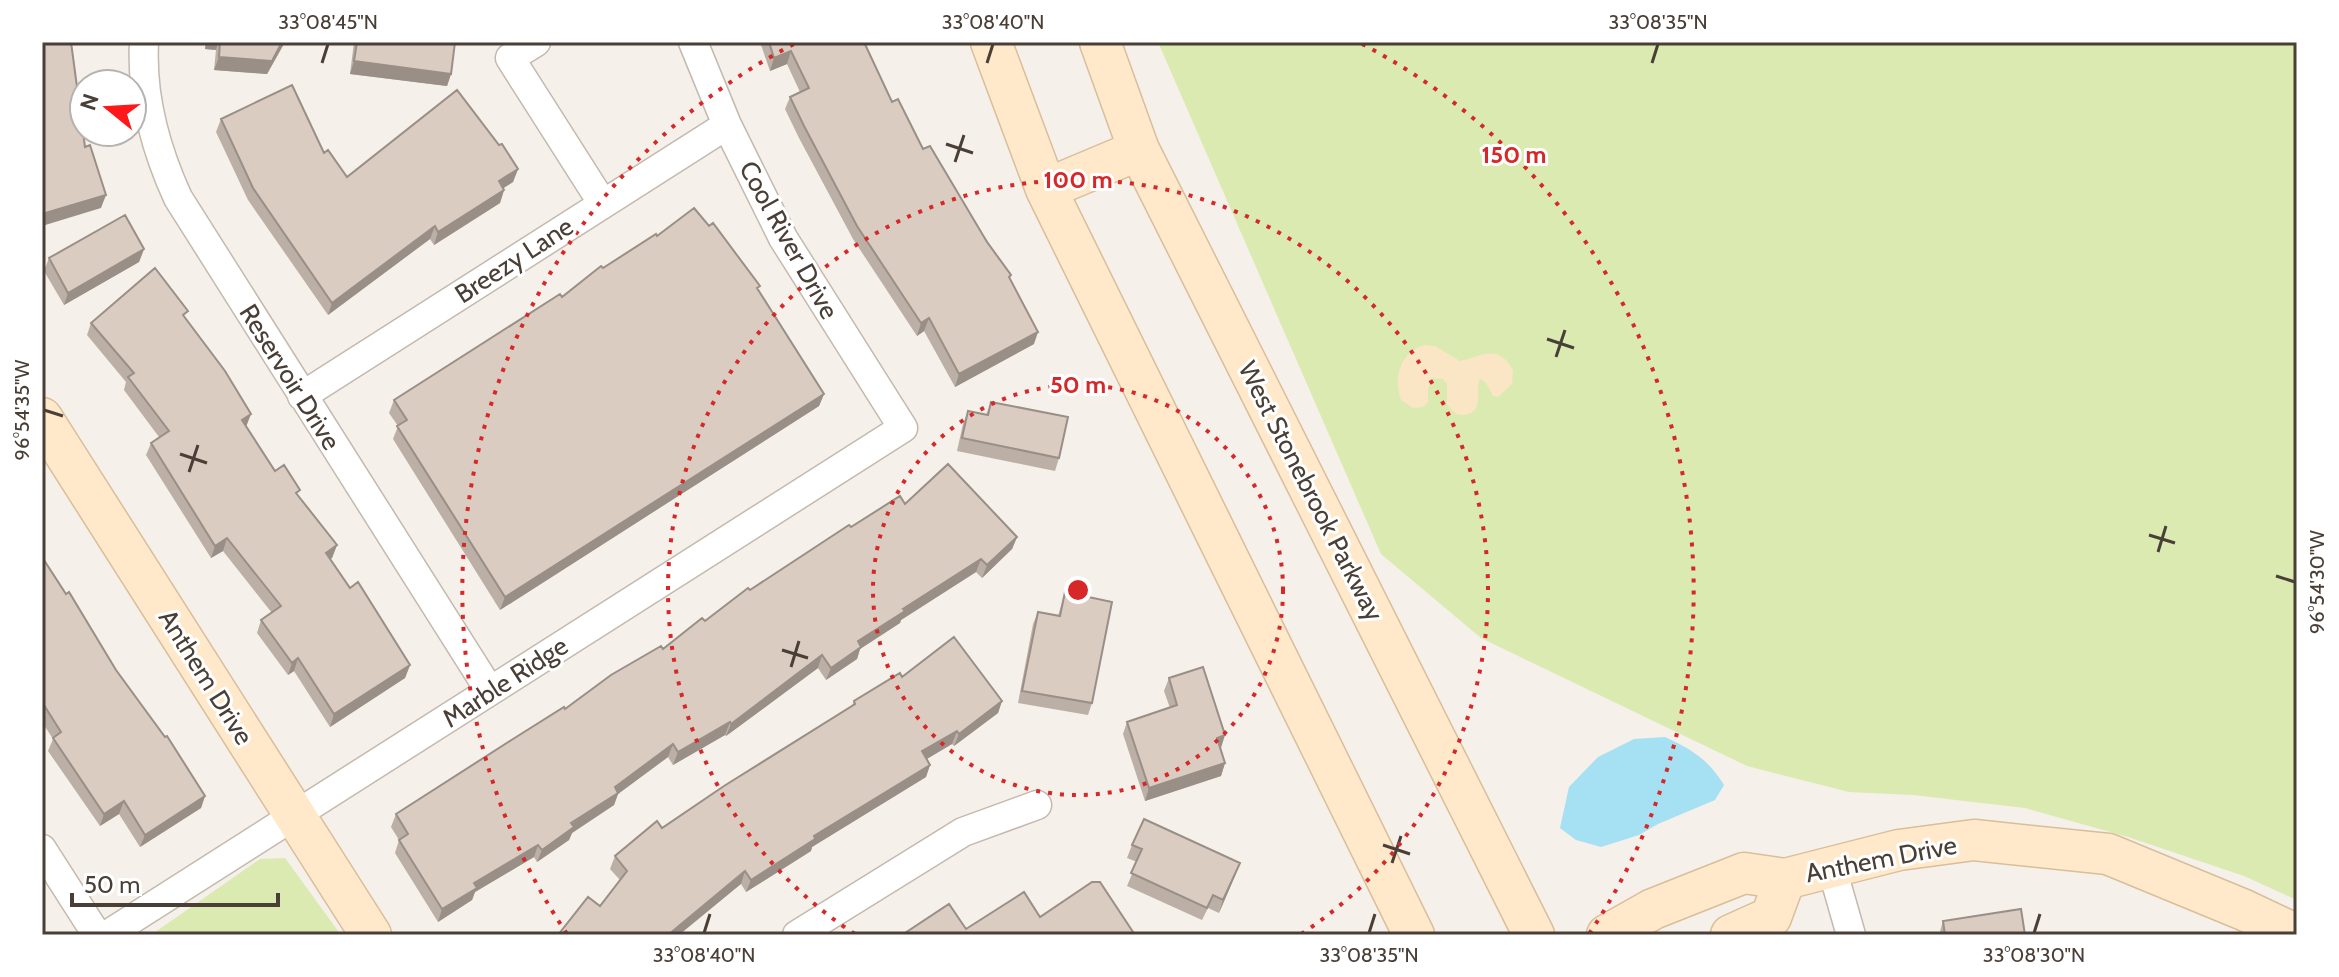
<svg xmlns="http://www.w3.org/2000/svg" width="2339" height="977" font-family="Cabin,sans-serif">
<style>
.green{fill:#daeab1}
.sand{fill:#fae6c5}
.water{fill:#a5e0f3}
.lines{fill:none;stroke-linecap:round;stroke-linejoin:round}
.street-casing{stroke:#c4b9ae;stroke-width:31}
.secondary-casing{stroke:#d9be9a;stroke-width:43}
.street{stroke:#fff;stroke-width:28}
.secondary{stroke:#ffe9ca;stroke-width:40}
.wall{fill:#bbafa6}
.shaded-wall{fill:#998f87}
.building{fill:#daccc1;stroke:#998f87;stroke-width:2}
.ticks{fill:none;stroke:#493f37;stroke-width:3}
.ring{fill:none;stroke:#d62828;stroke-width:4;stroke-dasharray:4 8}
.labels{text-anchor:middle;dominant-baseline:central;stroke-width:6;stroke-linejoin:round;paint-order:stroke}
.street-label{font-size:26px;fill:#493f37;stroke:#fff}
.centre{fill:#d62828;stroke:#fff;stroke-width:4}
.ring-label{font-size:24px;text-anchor:middle;font-weight:bold;fill:#d62828;stroke:#fff;stroke-width:6;stroke-linejoin:round;paint-order:stroke}
.neatline{fill:none;stroke:#493f37;stroke-width:3}
.ticks-label{font-size:20px;text-anchor:middle;fill:#493f37}
</style>
<rect width="100%" height="100%" fill="#f5f0e9"/>
<!-- green -->
<path class="green" d="M1158 42H2297V900L2244 876 2128 837 2025 808 1913 795 1849 792 1747 766 1481 638 1381 554Z
M285 858 341 935H151L260 859Z"/>
<!-- sand -->
<path class="sand" d="M1424 345 1435 346 1460 361C1482 356 1498 343 1513 370L1512 384 1498 397 1493 396 1486 383 1480 379C1474 389 1486 414 1463 415 1455 415 1451 410 1447 404V384L1443 379 1433 378 1428 388V402L1423 407 1413 408 1401 400C1393 377 1400 353 1424 345Z"/>
<!-- water -->
<path class="water" d="M1665 737C1691 749 1708 759 1724 785L1715 800 1658 824 1639 835 1601 847 1576 840 1560 828 1569 787 1598 757 1634 739Z"/>
<g class="lines">
<defs>
<path id="street" d="M144 42C141 97 155 148 178 198L490 691
M536 42 510 58 603 204
M302 396 727 125
M42 849 97 935
M1831 865 1851 935
M107 935 903 428 783 238 727 125 693 42
M797 935 963 832 1037 805"/>
<path id="secondary" d="M991 42 1046 189 1414 935
M1100 42 1139 150 1534 935
M1046 189 1139 150
M42 418 371 935
M1607 935 1653 909 1744 873 1785 879 1899 850 1974 840 2108 854 2244 910 2297 935
M1731 935 1771 917 1785 879"/>
</defs>
<!-- street casing -->
<use href="#street" class="street-casing"/>
<!-- secondary casing -->
<use href="#secondary" class="secondary-casing"/>
<!-- street -->
<use href="#street" class="street"/>
<!-- secondary -->
<use href="#secondary" class="secondary"/>
</g>
<!-- wall -->
<path class="wall" d="M205 42H285L267 74 214 70 216 50 205 49Z
M354 42H455L451 74 447 86 350 74Z
M760 42H864L892 102 1011 275 1010 278 1034 344 955 387 924 331 917 336 853 239 799 138 785 109 790 97 800 92 787 64 770 71Z
M221 119 324 153 347 177 518 169 513 182 503 188 504 190 500 203 434 245 430 239 328 315 248 200 216 132Z
M657 236 758 291 824 394 819 406 500 610 393 439 398 426 389 413 394 400 562 297 603 268Z
M144 249 139 262 64 305 44 271 49 258Z
M185 318 246 427 275 471 298 496 337 545 332 558 330 559 350 588 410 665 405 678 330 727 294 671 288 675 257 633 261 620 272 613 223 551 211 558 146 455 151 443 159 437 124 390 126 382 87 335 91 323Z
M991 402 1059 458 1055 471 957 451 963 424 968 411 986 415Z
M905 504 1017 537 1012 549 982 578 976 572 901 620 900 623 860 649 857 659 826 680 818 668 726 736 725 735 673 765 668 757 618 794 614 805 572 833 569 840 537 862 534 857 475 892 472 900 438 922 395 853 399 840 391 827 396 814 663 649 750 590 851 527Z
M42 557 116 670 205 796 201 808 140 847 119 814 100 826 48 751 53 739 42 722Z
M1065 592 1092 703 1088 715 1018 703 1033 624 1038 612 1058 616Z
M902 677 1002 701 998 713 954 746 952 744 927 759 930 765 926 777 812 847 811 851 746 892 741 884 600 906 620 880 610 869 615 856 662 828 852 706 854 701Z
M1169 678 1221 748 1225 763 1221 776 1145 801 1123 734 1127 722 1170 708 1164 691Z
M1132 845 1240 863 1219 913 1208 908 1202 920 1127 886 1137 862 1127 858Z
M1943 921 2025 935H1939Z"/>
<!-- shaded-wall -->
<path class="shaded-wall" d="M207 42H218L216 50 205 49Z
M282 42H285L267 74 214 70 219 57Z
M791 51 787 64 770 71 774 58Z
M354 61 451 74 447 86 350 74Z
M518 169 513 182 494 194 499 181Z
M504 190 500 203 434 245 438 232Z
M106 195 101 208 42 226V214Z
M435 226 430 239 328 315 332 303Z
M144 249 139 262 64 305 68 293Z
M929 318 924 331 917 336 921 323Z
M1038 332 1034 344 955 387 959 374Z
M824 394 819 406 500 610 505 597Z
M251 414 246 427 242 420Z
M1017 537 1012 549 982 578 987 565Z
M227 538 223 551 211 558 215 546Z
M337 545 332 558 322 566 326 553Z
M981 559 976 572 901 620 900 623 860 649 857 659 826 680 831 668 858 641 903 609Z
M822 655 818 668 726 736 731 724Z
M298 658 294 671 288 675 292 663Z
M410 665 405 678 330 727 334 714Z
M1002 701 998 713 954 746 959 734Z
M730 722 725 735 673 765 678 752Z
M957 731 952 744 918 764 922 751Z
M1225 735 1221 748 1217 738Z
M673 744 668 757 618 794 614 805 572 833 569 840 537 862 542 850 615 787Z
M1225 763 1221 776 1145 801 1149 788Z
M930 765 926 777 812 847 811 851 746 892 751 880 814 836Z
M205 796 201 808 140 847 145 835Z
M124 801 119 814 100 826 104 814Z
M538 845 534 857 475 892 472 900 438 922 442 909 474 883Z
M1240 863 1235 876 1219 913 1223 900Z
M745 871 741 884 679 935H668Z"/>
<!-- building -->
<path class="building" d="M42 42H71L85 147 90 145 106 195 42 214Z
M220 42H282L272 61 219 57Z
M357 42H455L451 74 354 61Z
M769 42H864L892 102 898 99 923 149 930 146 987 242 1011 275 1009 277 1038 332 959 374 929 318 921 323 857 226 804 126 790 97 809 88 791 51 774 58Z
M292 85 324 153 328 150 347 177 457 90 499 145 502 144 518 169 499 181 504 190 438 232 435 226 332 303 253 188 221 119Z
M694 208 709 226 713 223 760 286 757 288 824 394 505 597 397 426 407 420 394 400 560 294 562 297 601 266 603 268 656 234 657 236Z
M125 215 144 249 68 293 49 258Z
M155 268 188 311 183 315 225 371 251 414 242 420 275 471 284 465 300 490 296 493 337 545 326 553 350 588 358 582 410 665 334 714 298 658 292 663 261 620 281 606 227 538 215 546 151 443 169 431 128 377 134 373 91 323Z
M991 402 1068 417 1059 458 962 438 968 411 988 415Z
M948 464 1017 537 987 565 981 559 903 609 905 611 858 641 861 647 831 668 822 655 731 724 730 722 678 752 673 744 615 787 618 793 571 823 574 827 542 850 538 845 474 883 477 888 442 909 399 840 408 834 396 814 513 739 564 707 565 709 611 675 661 646 663 649 702 618 705 621 748 588 750 590 849 525 851 527 900 496 905 504Z
M42 557 66 594 69 592 116 670 165 737 167 736 205 796 145 835 124 801 104 814 53 738 61 732 42 702Z
M1065 592 1112 602 1092 703 1022 691 1038 612 1060 616Z
M954 637 1002 701 959 734 957 731 922 751 930 765 814 836 815 839 751 880 745 871 668 935H558L588 897 600 906 627 871 615 856 657 821 662 828 724 786 855 704 854 701 900 673 902 677Z
M1203 667 1225 735 1217 738 1225 763 1149 788 1127 722 1177 705 1169 678Z
M1144 819 1240 863 1223 900 1213 895 1207 908 1131 873 1142 849 1132 845Z
M1092 882H1100L1135 935H902L949 904 966 929 1024 892 1040 917Z
M2021 909 2025 935H1945L1943 921Z"/>
<!-- ticks -->
<path class="ticks" d="M322 63 328 44M987 63 993 44M1652 63 1658 44M946 144 973 153M955 162 964 135M1547 339 1574 348M1556 357 1565 330M44 410 63 416M180 454 207 463M189 472 198 445M2149 535 2175 543M2158 552 2166 526M2276 576 2295 582M782 650 808 658M791 667 799 641M1383 845 1410 854M1392 863 1401 836M704 933 710 914M1369 933 1375 914M2034 933 2040 914"/>
<!-- distance rings -->
<g class="ring">
<circle cx="1078" cy="590" r="205"/>
<path d="M855 934A410 410 0 1 1 1301 934"/>
<path d="M567 934A616 616 0 0 1 794 44M1362 44A616 616 0 0 1 1589 934"/>
</g>
<g class="labels">
<!-- street labels -->
<g class="street-label">
<text transform="translate(789 240) rotate(61)">Cool River Drive</text>
<text transform="translate(514 260) rotate(-33)">Breezy Lane</text>
<text transform="translate(290 377) rotate(58)">Reservoir Drive</text>
<text transform="translate(1311 491) rotate(63)">West Stonebrook Parkway</text>
<text transform="translate(206 677) rotate(58)">Anthem Drive</text>
<text transform="translate(505 682) rotate(-33)">Marble Ridge</text>
<text transform="translate(1881 859) rotate(-11)">Anthem Drive</text>
</g>
</g>
<circle cx="1078" cy="590" r="12" class="centre"/>
<g class="ring-label">
<text x="1514" y="163">150 m</text>
<text x="1078" y="188">100 m</text>
<text x="1078" y="393">50 m</text>
</g>
<!-- border -->
<rect width="2339" height="977" fill="none" stroke="#ffffff" stroke-width="88"/>
<!-- north arrow -->
<g transform="translate(108 108) rotate(288)"><circle r="38" fill="#ffffff" stroke="#b6b2af" stroke-width="2"/>
<path d="M0-6L14 30L0 20L-14 30Z" fill="#ff171a"/>
<text y="-12" font-size="22" font-weight="bold" text-anchor="middle" fill="#493f37">N</text>
</g>
<!-- scale -->
<path d="M72 893v12h206v-12" fill="none" stroke="#493f37" stroke-width="4"/>
<text x="84" y="893" font-size="24" fill="#493f37" stroke="#ffffff" stroke-width="6" paint-order="stroke">50 m</text>
<rect x="44" y="44" width="2251" height="889" class="neatline"/>
<g class="ticks-label">
<text x="328" y="29">33°08'45"N</text>
<text x="993" y="29">33°08'40"N</text>
<text x="1658" y="29">33°08'35"N</text>
<text transform="translate(22 410) rotate(-90)" y="7">96°54'35"W</text>
<text transform="translate(2317 582) rotate(-90)" y="7">96°54'30"W</text>
<text x="704" y="962">33°08'40"N</text>
<text x="1369" y="962">33°08'35"N</text>
<text x="2034" y="962">33°08'30"N</text>
</g>
</svg>
